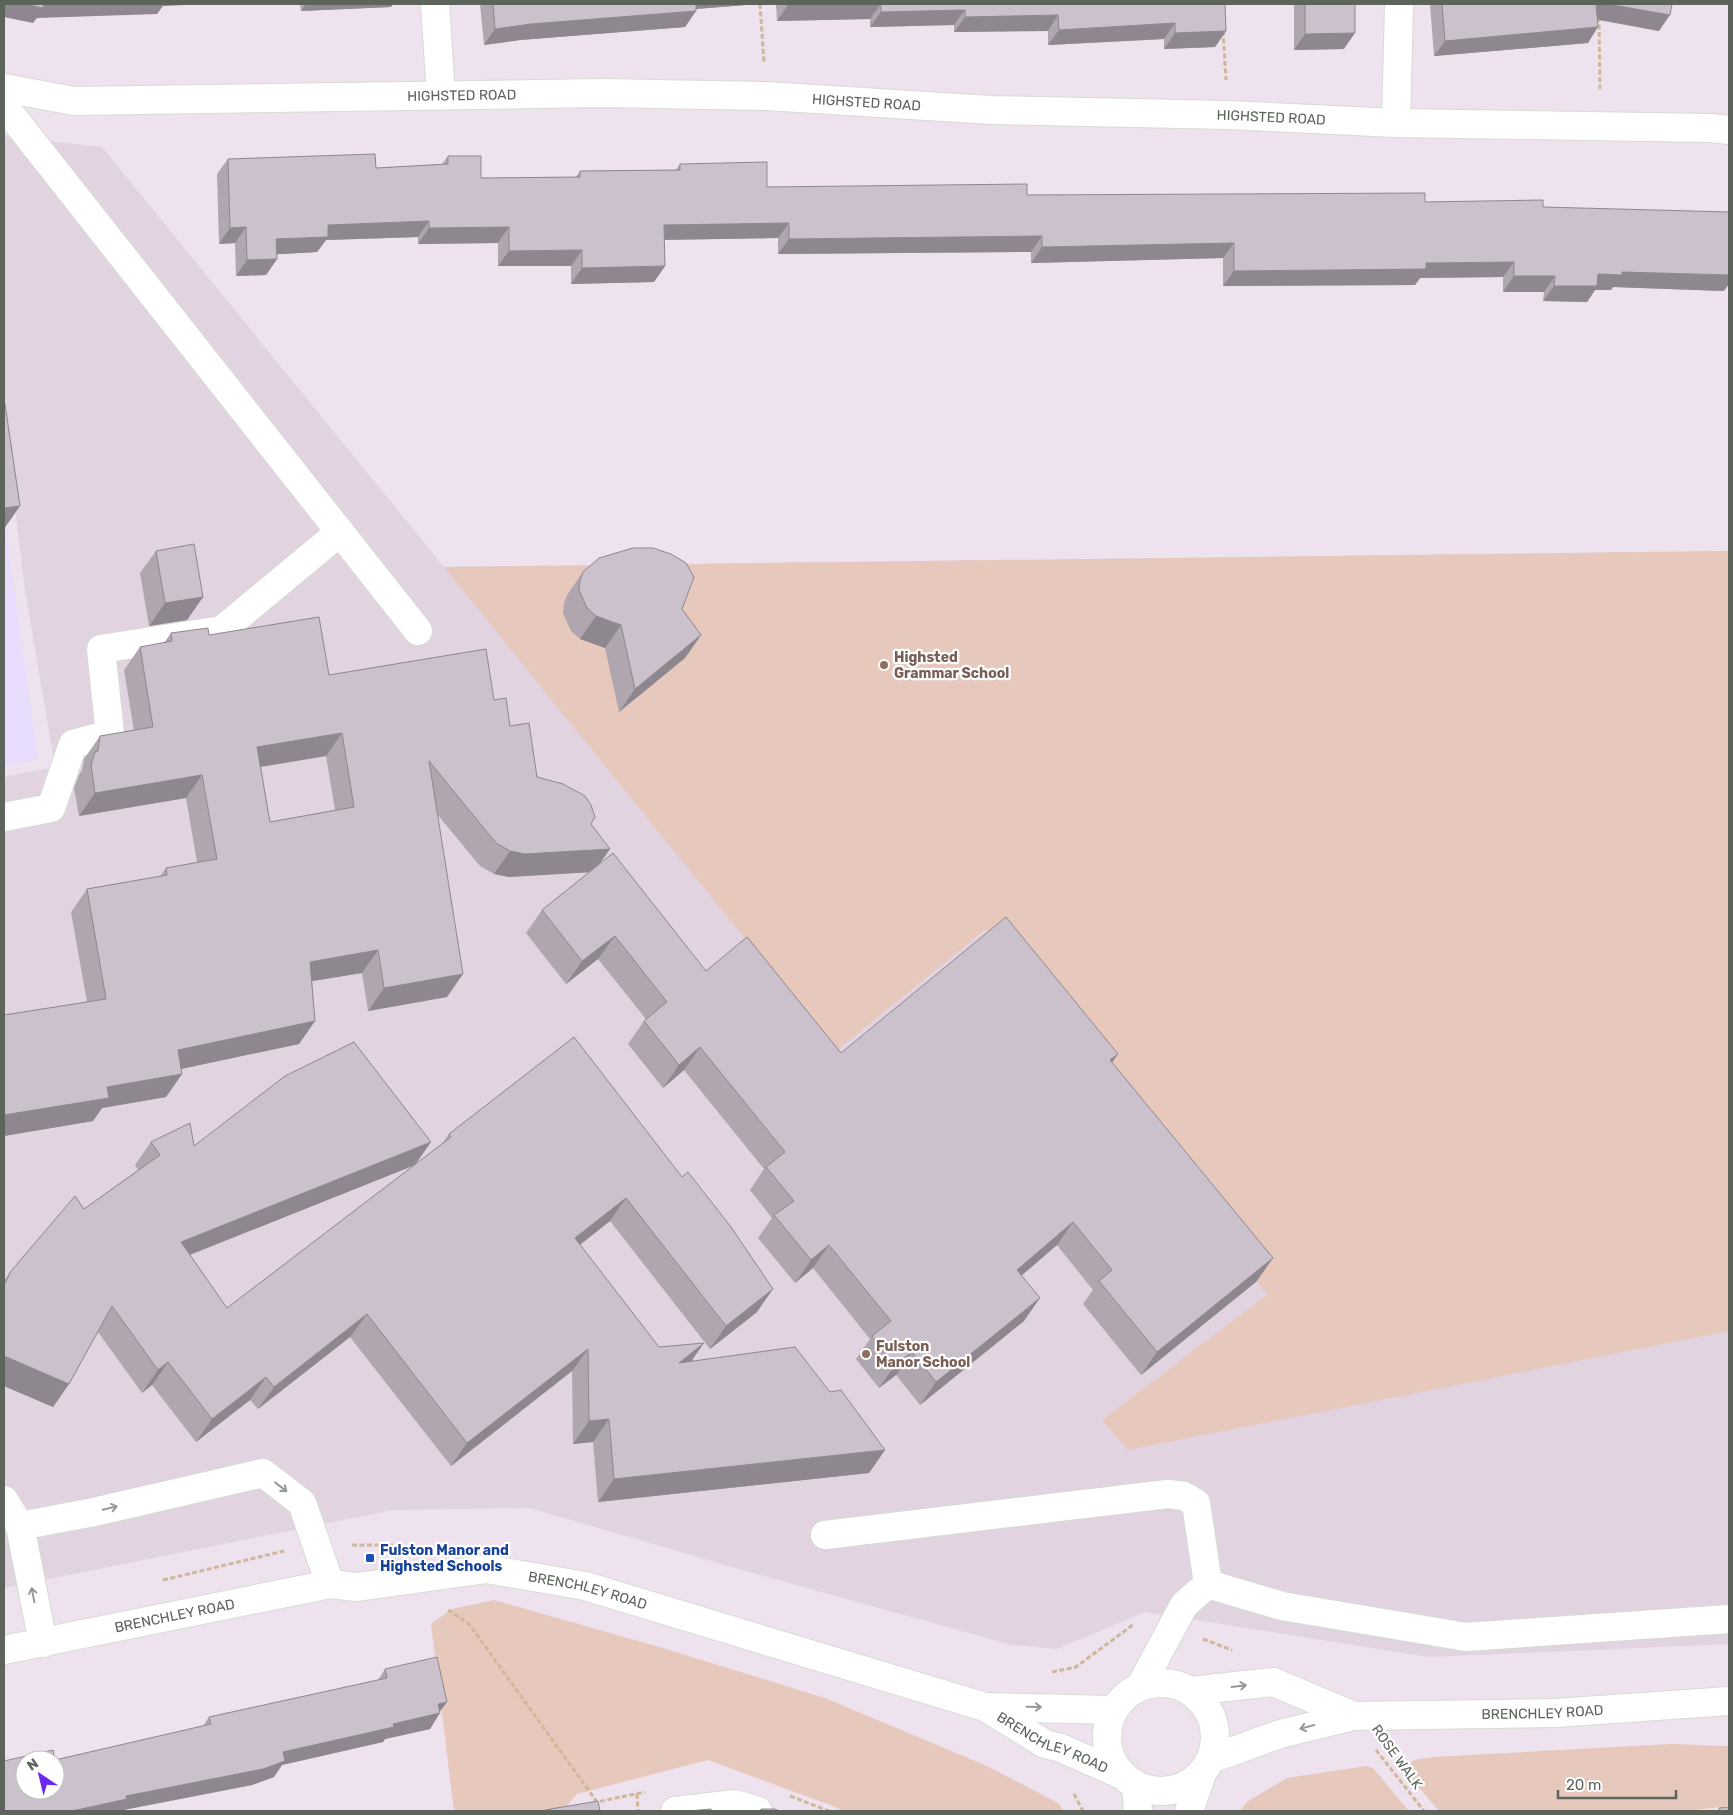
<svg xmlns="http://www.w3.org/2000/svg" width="1733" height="1815" font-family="Rubik,sans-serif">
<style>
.education{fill:#e1d3e0}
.medical{fill:#e8ddfc}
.green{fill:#e7c8bd}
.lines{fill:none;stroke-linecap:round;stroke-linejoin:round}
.minor-casing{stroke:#d6dcd5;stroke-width:30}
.path{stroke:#cfb79a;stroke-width:3;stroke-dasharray:5 2.5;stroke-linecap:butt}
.minor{stroke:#fff;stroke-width:28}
.wall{fill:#afa6af;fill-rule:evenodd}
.shaded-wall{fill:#8e878f}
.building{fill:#cbc1cc;stroke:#8e878f;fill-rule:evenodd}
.oneway{stroke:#959a94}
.education-dot{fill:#8d6e63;stroke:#fff;stroke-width:2}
.transit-dot{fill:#1a4fb4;stroke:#fff;stroke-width:2}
.labels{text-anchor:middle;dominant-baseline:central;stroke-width:4.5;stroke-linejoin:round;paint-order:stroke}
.street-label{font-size:14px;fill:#5c645b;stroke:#fff}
.education-label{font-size:14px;font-weight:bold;fill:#785e54;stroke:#fff;text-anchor:start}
.transit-label{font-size:14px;font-weight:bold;fill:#164399;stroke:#fff;text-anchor:start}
</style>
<rect width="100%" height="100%" fill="#eee2ee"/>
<!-- education -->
<path class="education" d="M4 136 102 147 444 567 1729 551V1644L1429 1657 1145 1612 1057 1649 1012 1645 739 1569 530 1508 393 1510 4 1588V777L55 767 25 590 4 418Z"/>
<!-- medical -->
<path class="medical" d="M4 515 38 759 4 766Z"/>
<!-- green -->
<path class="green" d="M1729 551V1331L1128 1450 1102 1420 1267 1295 1108 1074 986 929 836 1051 444 567Z
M494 1600 663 1648 825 1698 987 1766 1058 1803 1064 1811H841L838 1808 708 1760 577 1794 566 1807 552 1811H454L431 1624 452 1609Z
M1671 1744 1729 1746V1806L1687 1811H1439L1404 1770 1414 1760 1434 1757Z
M1366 1766 1373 1768 1409 1811H1240L1248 1801 1287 1778Z"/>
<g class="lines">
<defs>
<g id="minor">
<path d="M435 4 441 95"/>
<path id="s1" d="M4 88 74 101 602 93 767 96 991 110 1228 115 1396 123 1711 128 1729 130"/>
<path d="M4 106 418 631"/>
<path d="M1396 123 1399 4"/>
<path d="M4 817 51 808 73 744 110 734 101 649 222 630 340 532"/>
<path d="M4 1500 20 1526"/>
<path d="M825 1535 1168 1494 1184 1496 1196 1503 1208 1584 1184 1605 1140 1687"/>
<path d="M1208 1584 1282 1606 1466 1637 1729 1619"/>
<path d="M43 1643 20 1526 94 1512 263 1473 302 1503 330 1584"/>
<path id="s2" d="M4 1650 330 1584 357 1587 487 1569 585 1586 985 1707 1045 1744 1061 1748 1122 1775"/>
<circle cx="1161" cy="1737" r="54"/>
<path d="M1191 1691 1273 1682 1354 1716"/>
<path d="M986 1707 1114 1710"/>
<path id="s3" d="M1211 1759 1280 1734 1354 1716 1555 1713 1729 1701"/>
<path d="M1136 1785 1138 1811"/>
<path d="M675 1811 735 1804 758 1811"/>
<path d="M1189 1811 1203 1771"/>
</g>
</defs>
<!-- minor casing -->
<use href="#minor" class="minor-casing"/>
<!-- path -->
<path class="path" d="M760 4 764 63
M1599 17 1600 91
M1223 31 1226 80
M352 1545H393
M163 1580 284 1551
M448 1610 469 1624 597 1802 645 1792
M1203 1639 1232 1650
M1052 1672 1076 1667 1134 1624
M1376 1750 1424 1811
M637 1794 638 1811
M1074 1794 1083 1811
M790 1796 829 1811"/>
<!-- minor -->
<use href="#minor" class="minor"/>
</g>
<!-- wall -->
<path class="wall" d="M300 4H393L391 7 301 11Z
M480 4H758L696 9V11L685 27 520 40 484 45Z
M776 4H1225L1226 31 1215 47 1164 49V39L1048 45V31L954 32V25L870 27V19L777 21Z
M1294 4H1355L1344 49 1294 50Z
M1430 4H1672L1659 31 1598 20 1588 43 1434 56Z
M448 156 481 178 576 177 580 171 676 170 680 164 767 187 1027 195 1425 202 1543 207 1724 291 1613 287 1611 290H1595L1587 302 1543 301 1544 292H1503V277L1420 278 1415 285 1223 286V258L1031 263V252L778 254V238L664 240 665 266 654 282 571 284V266H498V243L418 244V237L326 240 317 252 277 254V259L266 275 236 276 235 243 219 244 217 174 228 159 376 168 442 164Z
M156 551 203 597 187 620 149 626 140 573Z
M583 572 682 609 701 635 685 658 619 712 605 648 580 639 571 631 563 613 564 603 567 595Z
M171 633 209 635 329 675 494 700 510 726 537 777 591 824 601 863 706 971 841 1053 1112 1063 1257 1281 1141 1375 1083 1304 1093 1290 1057 1245 1021 1276 1024 1321 920 1405 896 1375 879 1388 856 1359 870 1339 813 1268 795 1283 758 1238 772 1218 750 1190 764 1169 684 1070 663 1088 628 1044 644 1021 646 1019 598 959 566 984 526 933 542 910 589 872 509 877 494 874 480 866 437 814 447 997 368 1011 362 973 312 981 315 1021 299 1044 181 1069 182 1074 166 1097 102 1108 93 1121 4 1136V1015L87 1002 71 912 87 889 160 876 166 868 197 862 186 798 79 816 74 788 79 775 82 770 84 759 100 736 134 731 124 670 140 647 164 643ZM326 756 335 810 270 822 261 767Z
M574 1037 757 1312 710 1349 610 1221 580 1245 659 1347 692 1361 830 1392 885 1450 869 1473 598 1502 593 1442 573 1444 572 1371 451 1466 350 1337 258 1409 250 1400 196 1442 152 1385 142 1393 98 1332 69 1384 53 1407 4 1386V1281L11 1271 84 1209 138 1170 135 1165 151 1142 415 1165 442 1144 449 1134ZM415 1165 227 1308 190 1255Z
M385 1669 440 1711 430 1729 385 1739 383 1742 282 1765 274 1777 252 1785 118 1811H4L55 1760 203 1726 209 1717 378 1680Z"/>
<!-- shaded-wall -->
<path class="shaded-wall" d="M4 4H207L163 6 157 14 37 18 33 23 4 17Z
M306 4H393L391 7 301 11Z
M688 4H758L684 10Z
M853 4H881L870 19 777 21 788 5Z
M1595 4H1607L1670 15 1659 31 1585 17Z
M965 10 954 25 870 27 881 12Z
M696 11 685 27 520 40 484 45 495 29 531 24Z
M1058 15 1048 31 954 32 965 17Z
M1175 23 1164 39 1048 45 1059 30Z
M1598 27 1588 43 1434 56 1445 41Z
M1226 31 1215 47 1164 49 1175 33Z
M1355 33 1344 49 1294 50 1305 34Z
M429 221 418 237 326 240 317 252 265 255 276 239 328 225Z
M789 223 778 238 653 240 664 225Z
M246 227 235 243 219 244 230 228Z
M509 227 498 243 418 244 429 228Z
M1042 236 1031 252 778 254 789 239Z
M1234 243 1223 258 1031 263 1042 247Z
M582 250 571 266H498L509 251Z
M277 259 266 275 236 276 247 260Z
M1514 262 1503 277 1420 278 1415 285 1223 286 1234 271 1426 263Z
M665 266 654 282 571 284 582 268Z
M1622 272 1729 275V284L1724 291 1613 287 1611 290H1595L1587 302 1543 301 1554 286 1598 274Z
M1514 276H1555L1544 292H1503Z
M20 506 4 529V508Z
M203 597 187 620 149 626 165 603Z
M596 616 621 625 605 648 580 639Z
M701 635 685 658 619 712 635 689Z
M342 733 326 756 241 770 257 747Z
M202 775 186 798 79 816 95 793Z
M610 849 594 872 509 877 494 874 510 851Z
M615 936 598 959 566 984 582 961Z
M378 950 362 973 294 984 310 962Z
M463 974 447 997 368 1011 384 988Z
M315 1021 299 1044 162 1073 178 1050Z
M700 1047 684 1070 663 1088 679 1065Z
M1118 1054 1102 1077 1110 1060Z
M182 1074 166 1097 102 1108 93 1121 4 1136V1115L107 1087Z
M431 1142 415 1165 164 1265 181 1242Z
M626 1198 610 1221 559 1261 575 1238Z
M1073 1222 1057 1245 1001 1293 1017 1270Z
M829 1245 813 1268 795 1283 811 1260Z
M1273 1258 1257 1281 1141 1375 1157 1352Z
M773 1289 757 1312 710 1349 726 1326Z
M1040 1298 1024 1321 920 1405 936 1382Z
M367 1314 350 1337 258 1409 274 1387Z
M704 1343 688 1366 679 1363Z
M588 1349 572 1371 451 1466 467 1443Z
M912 1352 896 1375 879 1388 895 1365Z
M4 1356 69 1384 53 1407 4 1386Z
M168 1362 152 1385 142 1393 158 1370Z
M266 1377 250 1400 196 1442 212 1419Z
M609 1419 593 1442 573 1444 589 1421Z
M885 1450 869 1473 598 1502 614 1479Z
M447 1702 438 1714 440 1713 430 1729 385 1739 383 1742 282 1765 274 1777 252 1785 118 1811H72L283 1752 393 1724 438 1704Z"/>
<!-- building -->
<path class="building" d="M25 4H44L43 8Z
M493 4H696V11L531 24 495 29Z
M788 4H853L788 5Z
M881 4H1225L1226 31 1175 33V23L1059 30 1058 15 965 17V10L881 12Z
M1305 4H1355V33L1305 34Z
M1442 4H1596L1598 27 1445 41Z
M1607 4H1672L1670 15Z
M375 154 376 168 448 164V156H481V178L580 177V171L680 170V164L767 162V187L1027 184V195L1425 193V202L1543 200V207L1729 212V275L1622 272V275L1598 274 1597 286H1554L1555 276H1514V262L1426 263V269L1234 271V243L1042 247V236L789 239V223L664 225 665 266 582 268V250L509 251V227L429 228V221L328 225V237L276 239 277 259 247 260 246 227 230 228 228 159Z
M4 404H5L20 506 4 508Z
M194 544 203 597 165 603 156 551Z
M633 548H653L671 554 686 563 694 577 682 609 701 635 635 689 621 625 596 616 587 608 579 590 580 580 583 572 599 558Z
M319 617 329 675 486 649 494 700 506 698 510 726 529 723 537 777 563 784 585 796 591 805 595 817 591 824 610 849 525 854 510 851 496 843 429 761 463 974 384 988 378 950 310 962 315 1021 178 1050 182 1074 107 1087 109 1098 4 1115V1015L106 999 87 889 167 875 166 868 217 859 202 775 95 793 91 765 95 752 98 751 100 736 153 727 140 647 172 641 171 633 208 628 209 635ZM342 733 354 807 270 822 257 747Z
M613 853 706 971 747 937 841 1053 1006 917 1118 1054 1110 1060 1273 1258 1157 1352 1099 1281 1112 1270 1073 1222 1017 1270 1040 1298 936 1382 912 1352 895 1365 872 1336 891 1321 829 1245 811 1260 774 1215 794 1201 766 1167 785 1152 700 1047 679 1065 644 1021 667 1002 615 936 582 961 542 910Z
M574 1037 682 1177 688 1172 731 1227 773 1289 726 1326 626 1198 575 1238 659 1347 704 1343 679 1363 795 1347 830 1392 841 1390 885 1450 614 1479 609 1419 589 1421 588 1349 467 1443 367 1314 274 1387 266 1377 212 1419 168 1362 158 1370 112 1306 69 1384 4 1356V1285L11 1271 75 1196 84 1209 160 1155 151 1142 190 1123 194 1146 285 1076 354 1042 431 1142 181 1242 227 1308 451 1137 449 1134Z
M437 1657 447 1702 438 1704 440 1713 393 1724 394 1727 283 1752 285 1761 263 1769 126 1796 127 1799 72 1811H4V1761L53 1750 55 1760 211 1724 209 1717 387 1678 385 1669ZM25 1760H55V1790H25Z
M598 1801 600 1811H545V1810Z
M1729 1807V1811H1719V1808Z
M711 1809 712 1811H689Z
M761 1809H775L779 1811H760Z"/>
<!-- one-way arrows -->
<defs><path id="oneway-shaft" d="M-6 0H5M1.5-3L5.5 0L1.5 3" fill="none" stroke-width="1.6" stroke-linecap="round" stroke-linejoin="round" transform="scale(1.25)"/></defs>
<g class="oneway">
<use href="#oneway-shaft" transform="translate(281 1487) rotate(38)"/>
<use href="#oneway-shaft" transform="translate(110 1508) rotate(-13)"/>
<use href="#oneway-shaft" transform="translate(33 1595) rotate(-101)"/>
<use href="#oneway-shaft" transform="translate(1239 1686) rotate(-7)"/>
<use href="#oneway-shaft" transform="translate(1034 1707) rotate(1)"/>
<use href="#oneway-shaft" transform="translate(1307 1727) rotate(165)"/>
</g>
<!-- markers -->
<g class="education-dot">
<circle cx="884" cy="665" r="5"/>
<circle cx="866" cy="1354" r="5"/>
</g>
<rect class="transit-dot" x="365" y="1553" width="10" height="10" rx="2.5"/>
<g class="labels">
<!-- street labels -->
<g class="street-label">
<text stroke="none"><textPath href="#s1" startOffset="459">HIGHSTED ROAD</textPath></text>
<text stroke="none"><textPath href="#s1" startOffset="864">HIGHSTED ROAD</textPath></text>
<text stroke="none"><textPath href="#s1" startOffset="1269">HIGHSTED ROAD</textPath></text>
<text stroke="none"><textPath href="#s2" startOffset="594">BRENCHLEY ROAD</textPath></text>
<text stroke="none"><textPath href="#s2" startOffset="174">BRENCHLEY ROAD</textPath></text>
<text stroke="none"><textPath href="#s3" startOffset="338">BRENCHLEY ROAD</textPath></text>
<text stroke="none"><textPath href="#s2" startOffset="1085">BRENCHLEY ROAD</textPath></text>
<text transform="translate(1397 1757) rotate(54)">ROSE WALK</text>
</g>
<!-- education labels -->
<g class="education-label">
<text x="894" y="657">Highsted<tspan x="894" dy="16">Grammar School</tspan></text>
<text x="876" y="1346">Fulston<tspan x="876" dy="16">Manor School</tspan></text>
</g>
<!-- transit labels -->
<g class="transit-label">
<text x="380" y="1550">Fulston Manor and<tspan x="380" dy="16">Highsted Schools</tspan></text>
</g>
</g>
<!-- border -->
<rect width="1733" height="1815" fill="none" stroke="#5c645b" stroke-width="10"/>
<!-- north arrow -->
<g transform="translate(40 1775) rotate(325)"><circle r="24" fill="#ffffff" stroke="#bec1bd"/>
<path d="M0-4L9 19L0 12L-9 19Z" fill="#6b26f0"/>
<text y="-8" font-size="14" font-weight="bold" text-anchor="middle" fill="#5c645b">N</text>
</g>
<!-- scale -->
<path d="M1558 1790v8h118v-8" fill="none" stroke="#5c645b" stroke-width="2.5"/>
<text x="1566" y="1790" font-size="15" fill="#5c645b" stroke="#ffffff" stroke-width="4" paint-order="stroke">20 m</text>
</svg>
